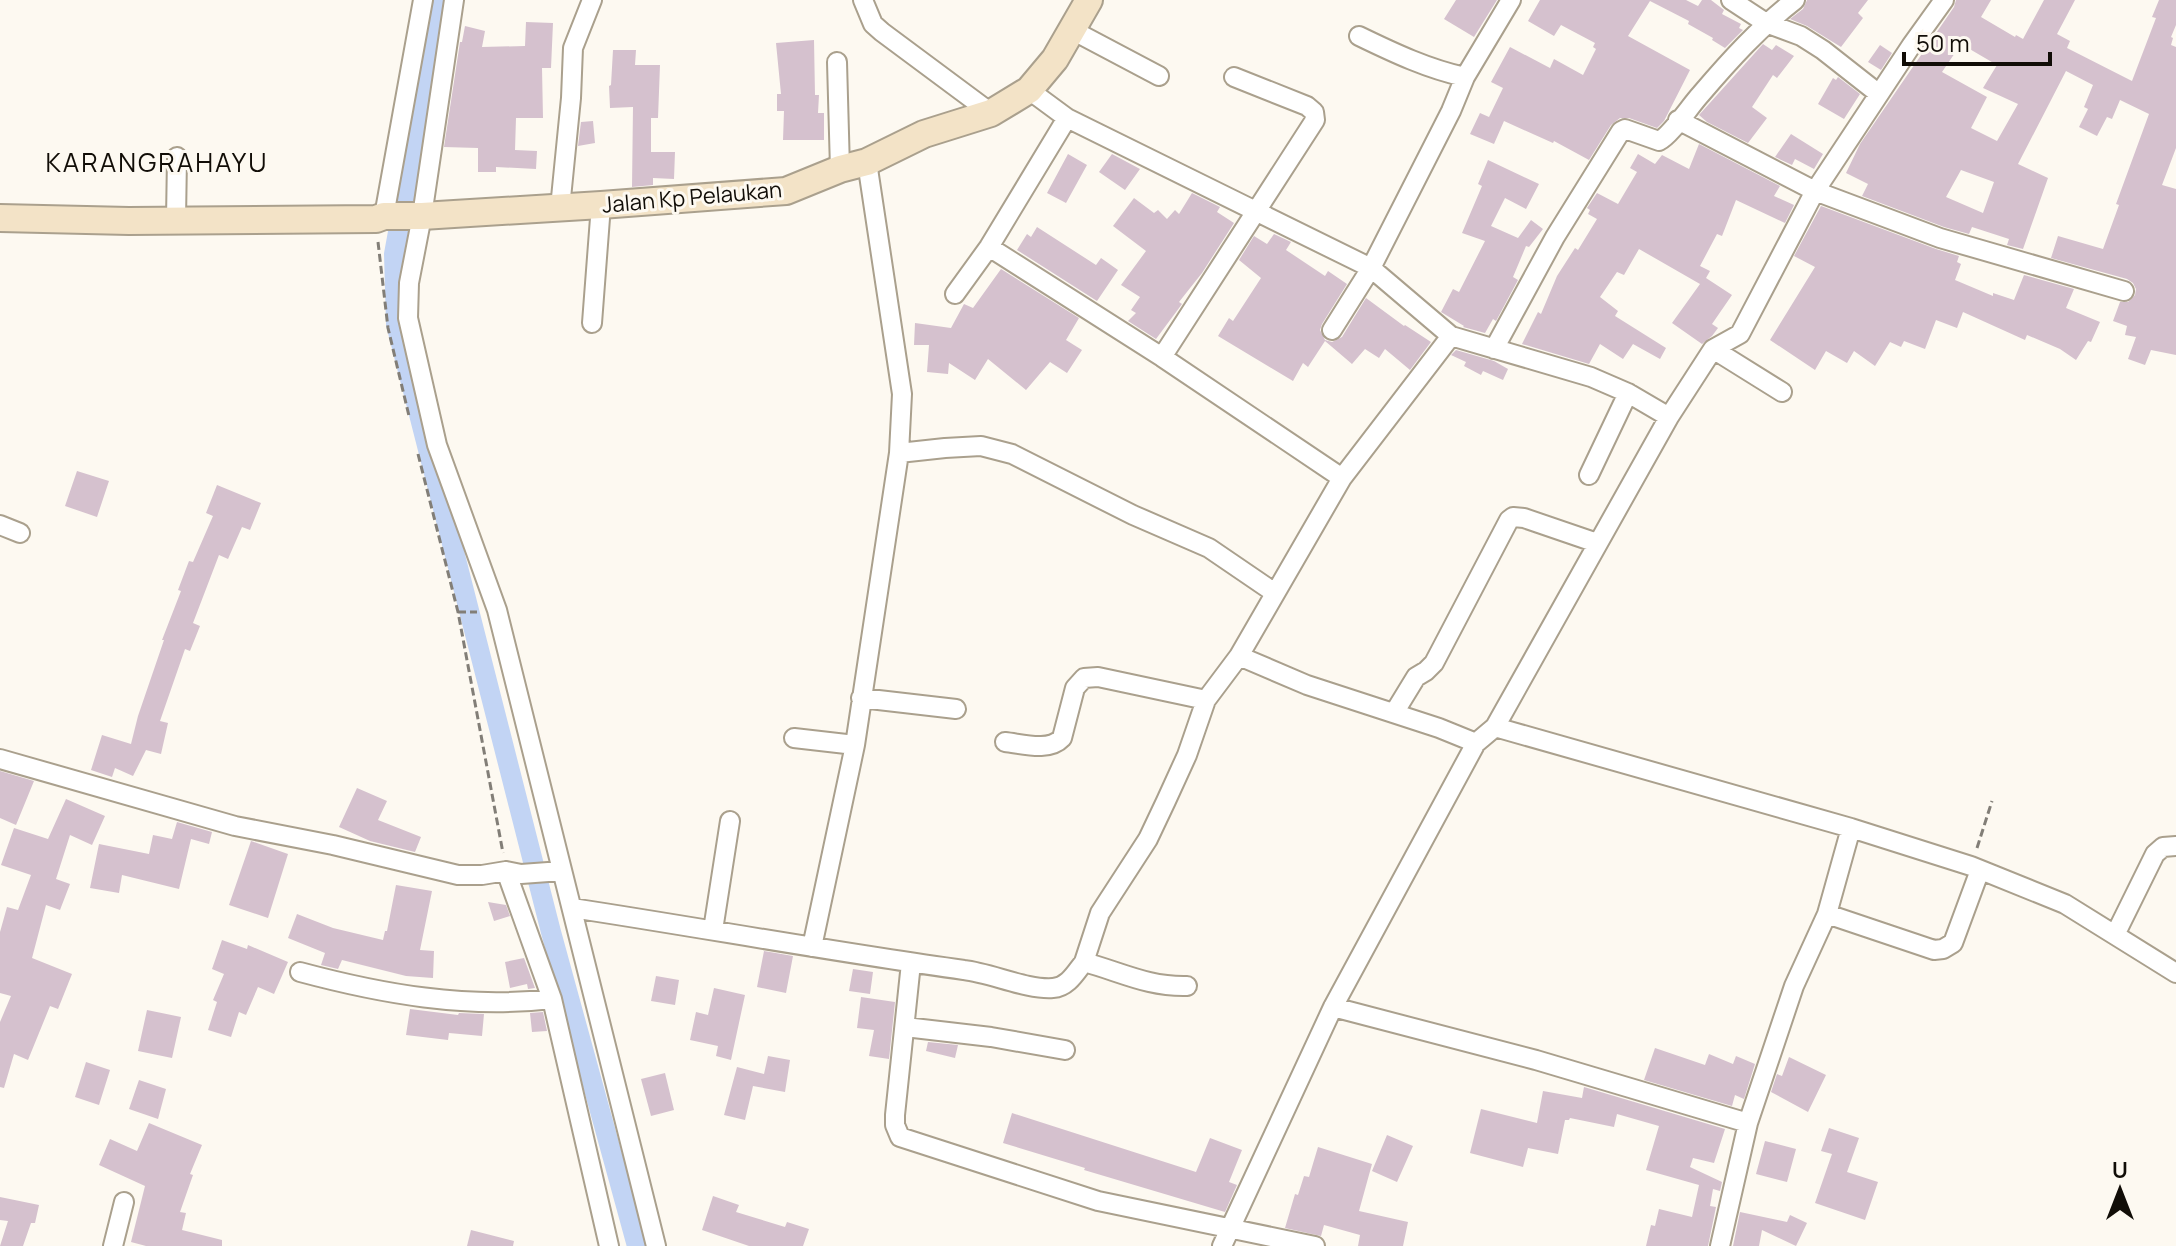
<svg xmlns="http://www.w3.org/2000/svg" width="2176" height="1246" font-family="Manrope,sans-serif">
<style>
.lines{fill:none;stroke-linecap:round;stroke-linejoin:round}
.canal{stroke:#c2d4f4;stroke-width:20}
.building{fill:#d5c1ce;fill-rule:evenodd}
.street-casing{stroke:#aaa08d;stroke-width:22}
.secondary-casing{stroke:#aaa08d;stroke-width:30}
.path{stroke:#827e77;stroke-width:3;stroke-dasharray:8 4;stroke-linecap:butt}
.street{stroke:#fff;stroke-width:18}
.secondary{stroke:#f3e3c7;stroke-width:26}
.labels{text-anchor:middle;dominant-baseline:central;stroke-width:6;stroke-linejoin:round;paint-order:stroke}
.street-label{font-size:22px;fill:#110d07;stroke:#fdf9f1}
.quarter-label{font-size:26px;letter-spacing:2px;fill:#110d07;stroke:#fdf9f1}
</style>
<rect width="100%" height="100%" fill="#fdf9f1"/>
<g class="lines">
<!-- canal -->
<path class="canal" d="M437 0 420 111 394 254 396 324 551 932 637 1246"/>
</g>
<!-- building -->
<path class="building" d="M1456 0H1497L1474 37 1444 19Z
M1540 0H1686L1698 6 1702 0H1711L1724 10 1722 14 1741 24 1739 28 1743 30 1725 48 1712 40 1713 38 1688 24 1689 21 1650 1 1628 36 1690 70 1664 121 1657 128 1629 118H1620L1611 125 1589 160 1554 141 1553 143 1504 121 1494 144 1470 134 1480 113 1489 117 1503 88 1491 82 1510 47 1550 68 1554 59 1583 75 1596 49 1593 47 1595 43 1561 25 1554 36 1528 21Z
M1807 0H1868L1858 13 1863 18 1841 47 1807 26 1790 19 1803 9Z
M1956 0H1991L1981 17 2015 37 2016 35 2023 39 2044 0H2075L2057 34 2070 41 2067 48 2132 81 2156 18 2152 17 2159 0H2176V25L2171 37 2173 38 2171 45 2176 47V148L2162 185 2176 189V355L2151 350 2145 365 2128 359 2136 337 2125 335 2127 326 2113 321 2120 302H2128L2135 295 2136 289 2133 283 2127 279 2051 258 2058 236 2103 249 2119 205 2116 204 2149 114 2120 100 2112 119 2107 117 2097 136 2079 127 2088 109 2084 107 2093 85 2066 71 2018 164 2048 178 2023 249 2007 245 2009 239 1972 227 1969 234 1944 227 1862 196 1868 184 1846 173 1860 144 1954 7ZM1961 44 1997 65 1983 88 2018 104 1997 141 1971 128 1987 97 1942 72ZM1961 170 1994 182 1983 213 1946 197Z
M526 22 553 23 551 68H542L543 118H516L515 150 537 151 536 169 496 167V172H478V148L444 147 460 42H462L465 26 485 31 482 47 525 46Z
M814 40 815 95H819L818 113H824V140H783L784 111H777V94H781L776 43Z
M1763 44 1772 50 1776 45 1794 56 1777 78 1773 75 1752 107 1767 118 1748 143 1707 122 1699 115Z
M1880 45 1892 53 1881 70 1868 62Z
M613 50H636L635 65H660L658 118H651V152H675L674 179 653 178V185L632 187 633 107 610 108 609 86 611 85Z
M1838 77 1860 94 1844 119 1818 104 1833 78 1836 80Z
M593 121 595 143 578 146 581 122Z
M1791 134 1823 154 1814 169 1795 159 1792 165 1775 157Z
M1699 144 1780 186 1774 196 1794 205 1785 223 1736 200 1722 236 1717 234 1700 266 1710 271 1706 278 1732 295 1712 324 1718 328 1712 336 1702 344 1672 323 1700 284 1639 249 1624 275 1617 272 1600 297 1618 311 1615 316 1666 348 1660 359 1633 344 1623 359 1600 344 1589 364 1522 344 1538 312 1541 314 1557 276 1575 248 1578 250 1597 219 1588 214 1590 210 1587 208 1597 193 1618 204 1637 172 1630 168 1638 154 1655 164 1662 155 1689 169Z
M1068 154 1087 165 1066 203 1047 193Z
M1112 154 1140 169 1125 190 1099 172Z
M1488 160 1539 184 1526 209 1505 198 1491 226 1518 238 1531 220 1543 229 1529 247 1526 246 1513 277 1518 280 1496 321 1493 319 1485 333 1463 327 1464 326 1441 312 1453 289 1459 292 1485 241 1462 233 1482 186 1478 184Z
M1192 193 1220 207 1217 212 1234 223 1202 273 1179 302 1182 304 1156 339 1128 321 1136 313 1131 310 1140 297 1121 285 1146 251 1113 226 1134 198 1154 213 1158 210 1167 219 1175 210 1179 214Z
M1821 206 1936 249 1959 256 1957 262 1961 264 1955 280 1993 296V293L2014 300 2024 275 2074 289 2066 308 2100 322 2091 342 2088 341 2076 360 2060 349 2027 335 2025 340 1963 312 1957 328 1936 320 1925 349 1904 341 1901 347 1890 342 1875 366 1854 351 1847 363 1826 351 1815 370 1770 340 1815 267 1794 256Z
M1037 227 1096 265 1101 258 1118 270 1097 301 1017 250 1027 234 1031 237Z
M1274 234 1291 242 1286 250 1325 276 1328 271 1347 284 1322 324 1320 330 1325 340 1332 342 1342 337 1366 298 1404 326 1405 325 1431 342 1410 370 1385 349 1379 358 1365 349 1352 364 1325 341 1308 367 1303 363 1293 381 1218 336 1229 318 1233 321 1261 278 1239 260 1254 236 1267 244Z
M1001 269 1079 318 1066 340 1082 350 1067 373 1050 362 1026 390 988 359 975 380 949 363 948 374 927 372 929 345H914L915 323 951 328 964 304 973 308Z
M1456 350 1494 361 1508 369 1503 380 1483 371 1481 375 1464 366 1466 362 1451 355Z
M77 471 109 481 97 517 65 506Z
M217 485 261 503 250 530 242 527 228 559 219 555 193 623 200 626 190 651 185 649 160 721 168 723 161 754 146 750 133 776 115 768 112 777 91 770 102 735 131 744 138 716 164 640H162L181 591 178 590 189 561 193 562 213 516 206 513Z
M0 771 34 781 16 825 0 818Z
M357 788 387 801 378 820 421 837 415 852 370 841 339 827Z
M66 799 105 816 92 845 70 835 56 879 70 884 60 910 46 905 32 958 72 974 58 1009 50 1006 28 1060 14 1054 4 1088 0 1087V1022L11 996 0 993V932L7 907 18 910 31 875 1 865 14 828 48 839Z
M177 822 212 832 209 844 191 839 179 889 122 875 119 893 90 888 99 844 149 854 153 835 172 839Z
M251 841 288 854 268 918 229 905Z
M396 885 432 891 420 950 434 951 433 978 406 976 342 960 338 969 321 965 325 953 288 938 297 914 333 928 383 940 385 931H387Z
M488 902 506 905 510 916 494 921Z
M222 940 247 949 248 945 288 962 274 994 258 987 246 1015 239 1012 231 1037 208 1030 217 1002 213 1000 224 974 212 969Z
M764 951 793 956 786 993 757 987Z
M524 958 535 988 528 989 527 984 510 988 505 962Z
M853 969 873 972 870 994 849 991Z
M656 976 679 980 675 1005 651 1001Z
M714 988 745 995 731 1060 716 1056 718 1046 690 1040 696 1012 708 1015Z
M861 997 895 1002 889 1059 869 1056 874 1030 857 1028Z
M410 1009 458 1015 459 1013 484 1014 482 1036 449 1033 448 1040 406 1035Z
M147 1010 181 1017 172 1058 138 1051Z
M543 1012 547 1031 532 1032 530 1013Z
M928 1042 958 1045 955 1058 926 1051Z
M1655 1048 1705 1065 1709 1054 1733 1064 1736 1056 1755 1064 1744 1099 1735 1095 1732 1106 1644 1080Z
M768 1056 790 1060 785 1092 753 1086 745 1120 724 1115 737 1067 764 1074Z
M1789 1057 1826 1075 1808 1112 1771 1092 1777 1074 1782 1076Z
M86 1062 110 1070 99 1105 75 1097Z
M665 1073 674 1110 651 1116 641 1079Z
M139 1080 166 1089 158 1119 129 1109Z
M1584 1087 1725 1129 1714 1163 1693 1158 1690 1167 1722 1182 1720 1191 1713 1189 1710 1206 1716 1207 1708 1246H1646L1651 1225 1655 1226 1659 1209 1692 1217 1699 1185 1646 1170 1659 1126 1617 1114 1614 1127 1570 1118 1569 1120H1565L1558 1154 1528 1148 1523 1167 1470 1153 1481 1109 1537 1123 1543 1091 1582 1098Z
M1012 1113 1196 1172 1210 1138 1242 1150 1229 1182 1237 1185 1225 1212 1084 1170 1085 1168 1003 1143Z
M149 1123 202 1145 190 1174 193 1175 180 1212 186 1213 182 1230 222 1240V1246H146L131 1242 145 1186 99 1165 110 1139 137 1151Z
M1829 1128 1859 1138 1847 1172 1878 1182 1865 1220 1815 1203 1832 1154 1821 1151Z
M1387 1135 1413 1146 1397 1182 1372 1171Z
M1765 1141 1796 1149 1787 1182 1756 1174Z
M1318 1147 1372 1164 1359 1211 1408 1222 1403 1246H1358L1360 1235 1324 1225 1321 1236 1285 1228 1295 1194 1298 1195 1304 1176 1309 1177Z
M713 1196 739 1205 736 1212 785 1227 787 1222 809 1229 803 1246H749L702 1230Z
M0 1197 39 1205 35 1223H31L23 1246H0L8 1221 0 1220Z
M1740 1212 1787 1222 1790 1215 1807 1223 1796 1246 1762 1230 1759 1246H1733Z
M471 1230 514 1241 513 1246H467Z"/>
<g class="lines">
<defs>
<path id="street" d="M454 0 422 216 409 283 408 318 437 445 497 610 656 1246
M863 0 873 24 882 32 991 113
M1731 0 1766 23 1801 36 1823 50 1879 94
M1072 30 1159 76
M1359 36C1394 53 1428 69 1465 77
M837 62 840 169
M1029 90 1067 118 1371 268 1451 336 1591 377 1628 393 1669 417
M1678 120 1815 191 1940 238 2124 291
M560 208 571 98 573 48 592 0
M384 216 423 0
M176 219 177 157
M989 247 1162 357 1342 478
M955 294 989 247 1067 118
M592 323 601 205
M1332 330 1371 268 1451 111 1465 77 1511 0
M1451 336 1342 478 1239 656 1307 685 1439 728 1476 743
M1494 349 1555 237 1621 131 1625 129 1659 141C1671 135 1690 106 1701 94 1730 60 1759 28 1795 0
M1713 349 1782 392
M1162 357 1315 120 1314 112 1307 106 1234 77
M899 453 945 448 981 446 1012 454 1133 515 1209 548 1275 593
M1589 475 1628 393
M0 525 20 533
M861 698 956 709
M1394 713 1416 677 1426 671 1434 663 1509 520 1513 517 1524 518 1597 543
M1495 727 1851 828 1971 866 2065 904 2176 973
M794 738 855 745
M1005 742C1023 744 1049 752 1062 738L1075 688 1084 678 1098 677 1206 700 1239 656
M0 759 235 826 333 845 458 875H482L506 871 521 874 562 871
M506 871 552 999 609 1246
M572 908C703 928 833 952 964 970 991 973 1027 990 1053 988 1068 987 1076 972 1084 962
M1827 914 1934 950 1943 949 1953 943 1980 870
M713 930 730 821
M2115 935 2155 854 2163 847 2176 846
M812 947 855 745 899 453 902 394 867 162
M911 963 895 1115V1125L900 1137 1098 1201 1315 1246
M300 972C382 994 466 1009 552 999
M1187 986C1148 987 1121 972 1084 962L1100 913 1148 839 1166 801 1187 755 1206 700
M1333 1007 1536 1060 1748 1123 1794 986 1827 914 1851 828
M905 1027 991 1037 1065 1050
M113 1246 124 1202
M1222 1246 1333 1007 1476 743 1495 727 1669 417 1713 349 1740 334 1815 191 1911 46 1944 0
M1720 1246 1748 1123"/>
<path id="secondary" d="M0 218 129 221 376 219 384 216H422L601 205 786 191 840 169 867 162 924 134 991 113 1029 90 1055 59 1089 0"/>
</defs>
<!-- street casing -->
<use href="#street" class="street-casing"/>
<!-- secondary casing -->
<use href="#secondary" class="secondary-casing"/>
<!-- path -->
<path class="path" d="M378 242 388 328 409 416
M418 454 458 612 503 853
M458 612H477
M1977 848 1992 801"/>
<!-- street -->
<use href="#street" class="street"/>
<!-- secondary -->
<use href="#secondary" class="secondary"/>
</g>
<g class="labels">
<!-- street labels -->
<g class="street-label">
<text transform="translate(692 197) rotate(-5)">Jalan Kp Pelaukan</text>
</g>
<!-- quarter labels -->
<g class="quarter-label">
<text x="157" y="162">KARANGRAHAYU</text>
</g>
</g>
<!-- north arrow -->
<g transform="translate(2120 1190)" stroke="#fdf9f1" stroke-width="6" paint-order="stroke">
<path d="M0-6L14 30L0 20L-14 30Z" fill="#110d07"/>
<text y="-12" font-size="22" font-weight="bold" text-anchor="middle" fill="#110d07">U</text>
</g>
<!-- scale -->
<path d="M1904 52v12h146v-12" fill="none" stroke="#110d07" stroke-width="4"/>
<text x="1916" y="52" font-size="24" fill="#110d07" stroke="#fdf9f1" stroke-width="6" paint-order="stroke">50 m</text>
</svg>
